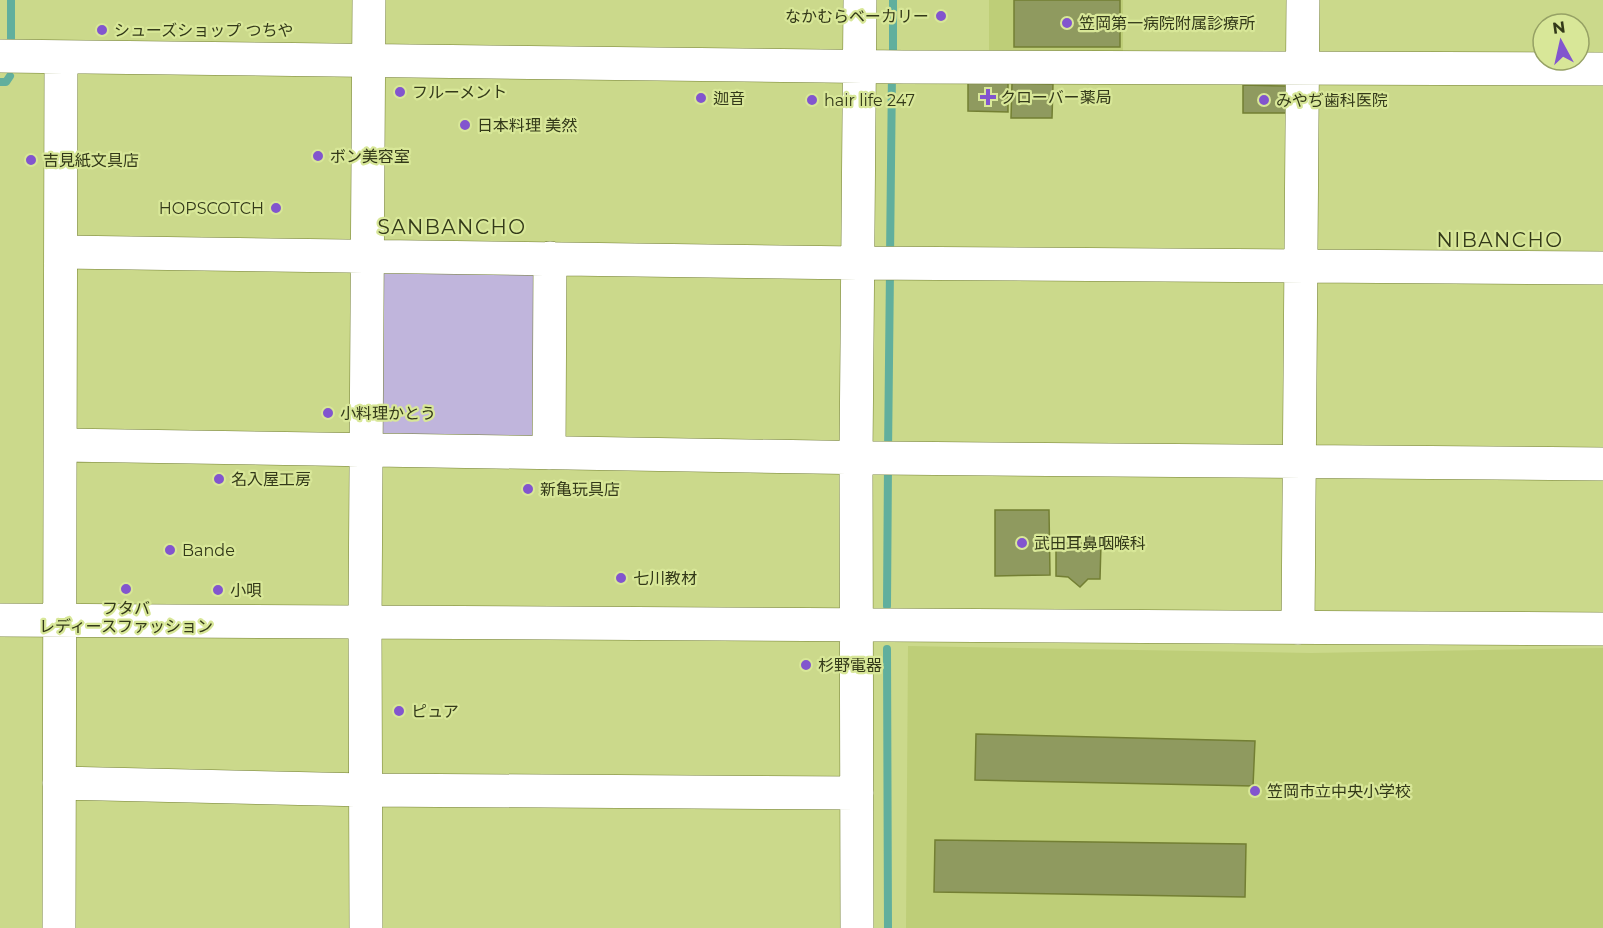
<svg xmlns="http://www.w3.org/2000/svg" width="1603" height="928" font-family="Montserrat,'Noto Sans JP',sans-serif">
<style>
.built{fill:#bece78}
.green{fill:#c0b5dc}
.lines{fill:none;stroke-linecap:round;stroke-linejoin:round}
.stream{stroke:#61af9d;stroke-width:8}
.building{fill:#8f9a5f;stroke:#737f33;stroke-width:1.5}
.minor-casing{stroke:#737f33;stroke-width:34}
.minor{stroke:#fff;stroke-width:33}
.poi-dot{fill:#8255ce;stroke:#d8e798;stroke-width:2}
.labels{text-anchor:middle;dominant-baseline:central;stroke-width:4.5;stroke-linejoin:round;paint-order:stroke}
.poi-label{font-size:16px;fill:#333919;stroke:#d8e798;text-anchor:start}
.quarter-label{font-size:20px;letter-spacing:1.5px;fill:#333919;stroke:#d8e798}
</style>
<rect width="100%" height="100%" fill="#cbd98b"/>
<!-- built -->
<path class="built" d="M989 0H1123V51H989Z
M908 646 1311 653 1603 648V928H906Z"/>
<!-- green -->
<path class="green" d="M368 257 550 258 549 453 367 450Z"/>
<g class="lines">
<!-- stream -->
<path class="stream" d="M11 42V0
M893 60V0
M0 82H6L10 76
M890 258 892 72
M888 453 890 270
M887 606 888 465
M887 649 888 928"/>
</g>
<!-- building -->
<path class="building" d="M1014 0H1120V47H1014Z
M968 82H1008V112L968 111Z
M1012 83 1053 84 1052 118H1011Z
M1243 85 1286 86V113H1243Z
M995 510H1049L1050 575 995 576Z
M1056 543H1101L1100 579H1088L1080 587 1068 577 1056 576Z
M976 734 1255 741 1253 786 975 780Z
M935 840 1246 844 1245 897 934 892Z"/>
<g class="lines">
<defs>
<path id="minor" d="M0 56 903 67 1603 69
M61 252 858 263 1603 268
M61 445 880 458 1603 464
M549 453 550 258
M0 620 1603 629
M1298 628 1303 0
M59 783 366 790 857 793
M59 928 61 58
M366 928 365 624 369 0
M857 928 856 458 860 0"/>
</defs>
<!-- minor casing -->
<use href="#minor" class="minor-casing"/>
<!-- minor -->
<use href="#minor" class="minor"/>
</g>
<!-- markers -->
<g class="poi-dot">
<circle cx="941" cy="16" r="6"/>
<circle cx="1067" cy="23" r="6"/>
<circle cx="102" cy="30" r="6"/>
<circle cx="400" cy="92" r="6"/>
<path d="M985 88h6v6h6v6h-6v6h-6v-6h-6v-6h6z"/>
<circle cx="701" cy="98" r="6"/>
<circle cx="812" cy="100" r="6"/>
<circle cx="1264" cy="100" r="6"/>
<circle cx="465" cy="125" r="6"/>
<circle cx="318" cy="156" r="6"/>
<circle cx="31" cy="160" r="6"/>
<circle cx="276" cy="208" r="6"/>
<circle cx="328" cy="413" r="6"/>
<circle cx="219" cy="479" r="6"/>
<circle cx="528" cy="489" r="6"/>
<circle cx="1022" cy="543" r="6"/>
<circle cx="170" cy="550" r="6"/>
<circle cx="621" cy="578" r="6"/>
<circle cx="126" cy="589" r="6"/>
<circle cx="218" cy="590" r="6"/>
<circle cx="806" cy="665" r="6"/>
<circle cx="399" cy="711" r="6"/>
<circle cx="1255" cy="791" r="6"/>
</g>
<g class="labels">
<!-- poi labels -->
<g class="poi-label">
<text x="929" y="16" text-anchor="end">なかむらベーカリー</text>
<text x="1079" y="23">笠岡第一病院附属診療所</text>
<text x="114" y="30">シューズショップ つちや</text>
<text x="412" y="92">フルーメント</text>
<text x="1000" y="97">クローバー薬局</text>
<text x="713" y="98">迦音</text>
<text x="824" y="100">hair life 247</text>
<text x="1276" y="100">みやぢ歯科医院</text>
<text x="477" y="125">日本料理 美然</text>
<text x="330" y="156">ボン美容室</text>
<text x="43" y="160">吉見紙文具店</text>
<text x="264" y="208" text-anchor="end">HOPSCOTCH</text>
<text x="340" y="413">小料理かとう</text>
<text x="231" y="479">名入屋工房</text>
<text x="540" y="489">新亀玩具店</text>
<text x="1034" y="543">武田耳鼻咽喉科</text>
<text x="182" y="550">Bande</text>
<text x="633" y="578">七川教材</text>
<text x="230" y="590">小唄</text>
<text x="126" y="608" text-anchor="middle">フタバ<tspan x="126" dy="18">レディースファッション</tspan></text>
<text x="818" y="665">杉野電器</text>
<text x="411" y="711">ピュア</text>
<text x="1267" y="791">笠岡市立中央小学校</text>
</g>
<!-- quarter labels -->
<g class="quarter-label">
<text x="452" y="227">SANBANCHO</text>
<text x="1500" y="240">NIBANCHO</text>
</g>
</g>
<!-- north arrow -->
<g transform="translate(1561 42) rotate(352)"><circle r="28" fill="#d8e798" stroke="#96a165" stroke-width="1.5"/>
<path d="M0-4.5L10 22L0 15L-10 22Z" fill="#8255ce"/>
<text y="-9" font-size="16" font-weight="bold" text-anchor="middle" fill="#333919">N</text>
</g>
</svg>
